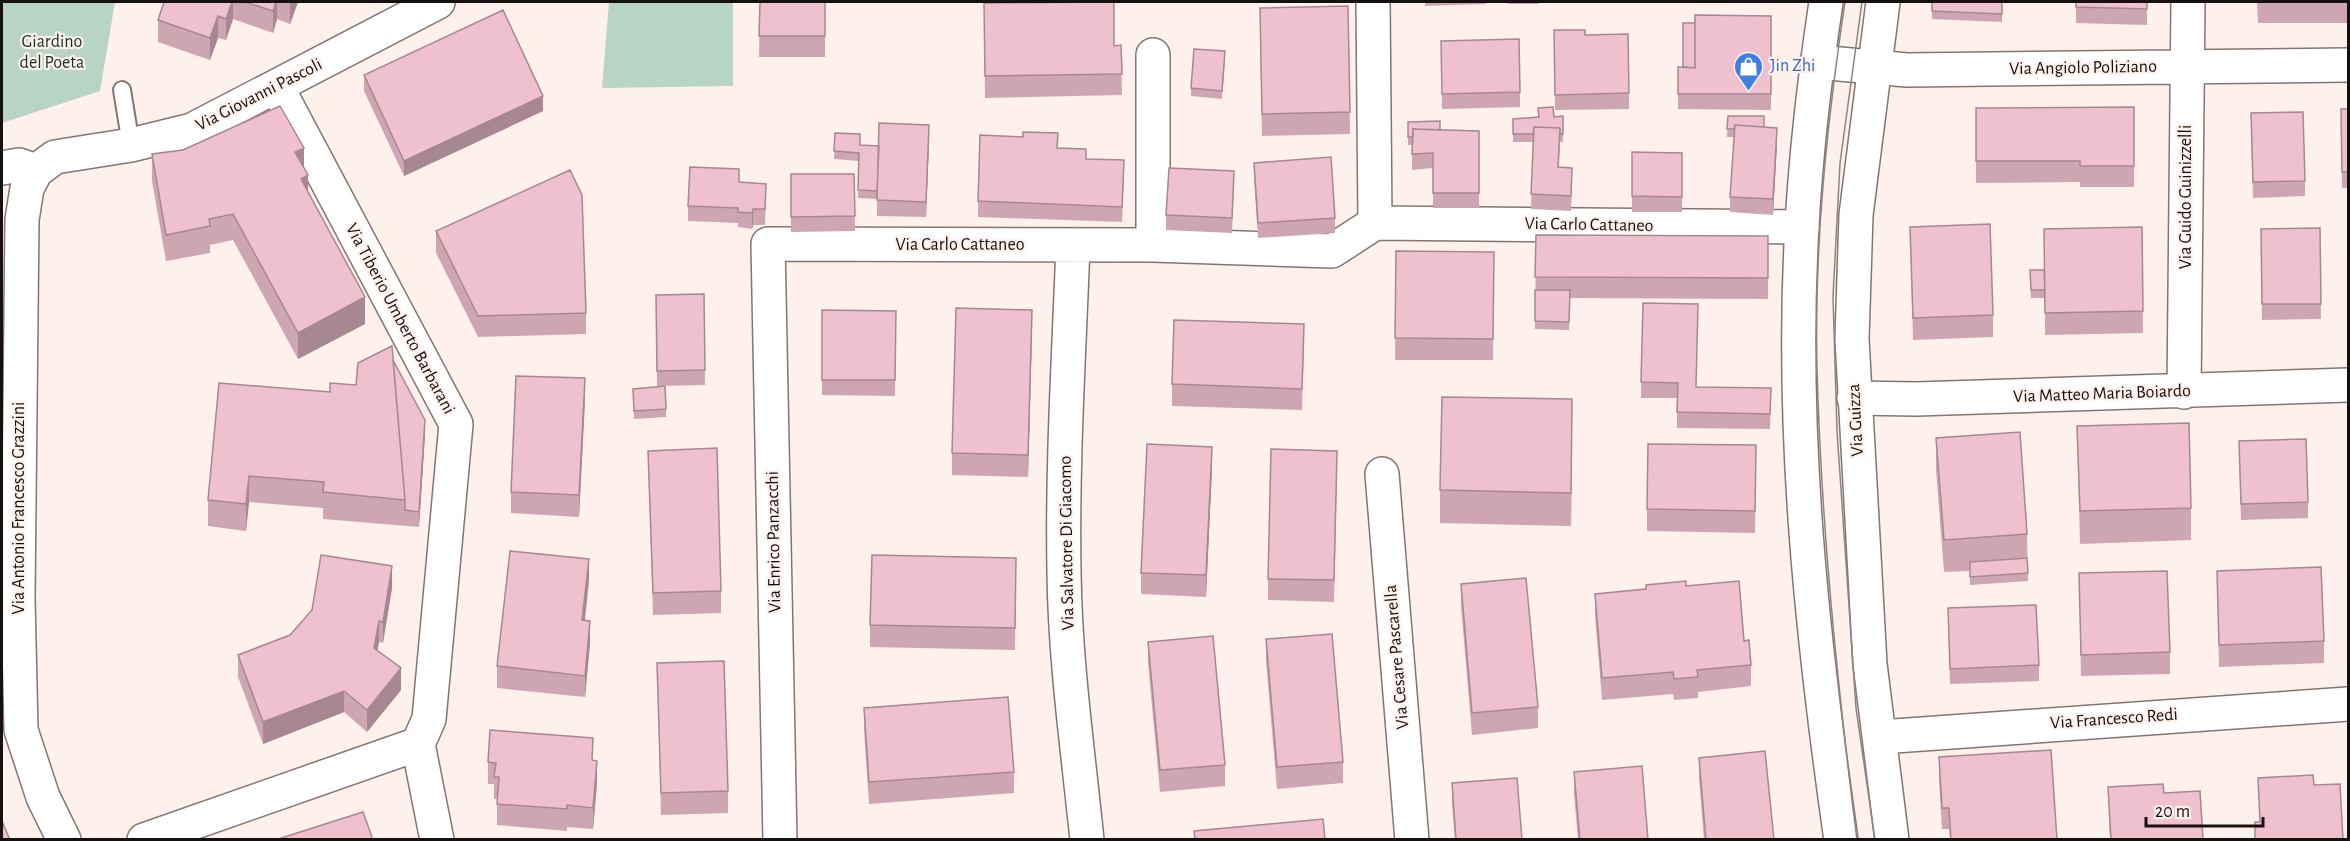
<svg xmlns="http://www.w3.org/2000/svg" width="2350" height="841" font-family="'Alegreya Sans',sans-serif">
<style>
.green{fill:#b8d4c6}
.lines{fill:none;stroke-linecap:round;stroke-linejoin:round}
.lane-casing{stroke:#837671;stroke-width:20}
.street-casing{stroke:#837671;stroke-width:36}
.secondary-casing{stroke:#837671;stroke-width:36}
.lane{stroke:#fff;stroke-width:16}
.street{stroke:#fff;stroke-width:33}
.secondary{stroke:#fff;stroke-width:33}
.tram{stroke:#8d8480;stroke-width:1.5}
.wall{fill:#cea6b2}
.shaded-wall{fill:#a78791}
.building{fill:#efc1cf;stroke:#a78791;stroke-width:1.5}
.labels{text-anchor:middle;dominant-baseline:central;stroke-width:4.5;stroke-linejoin:round;paint-order:stroke}
.park-label{font-size:18px;fill:#103626;stroke:#fef0ea}
.shop-label{font-size:18px;fill:#366cbe;stroke:#fef0ea;text-anchor:start}
.street-label{font-size:18px;fill:#16110f;stroke:#fef0ea}
</style>
<rect width="100%" height="100%" fill="#fef0ea"/>
<!-- green -->
<path class="green" d="M2 2H115L100 91 2 123Z
M609 2H733V86L602 88Z"/>
<g class="lines">
<defs>
<path id="lane" d="M122 90 131 145"/>
<path id="street" d="M1373 2 1375 223
M1817 62 1907 70 2348 65
M2 168 19 165 36 171
M1073 245C1069 354 1062 463 1064 572 1065 661 1078 751 1087 840
M1153 245V55
M2184 392 2188 2
M1854 398 1916 399 2348 385
M1382 474 1412 840
M1880 737 2348 704
M418 744 437 840
M64 840 43 797 21 730 18 598 22 220 27 188 36 171 55 157 131 145 192 130 438 2
M144 840 418 744 429 719 456 424 277 87
M780 840 768 244 1153 245 1332 251 1375 223 1802 227"/>
<path id="secondary" d="M1826 2C1815 76 1806 151 1802 226 1790 431 1812 637 1841 840
M1883 2 1856 215 1852 339 1870 664 1892 840"/>
</defs>
<!-- lane casing -->
<use href="#lane" class="lane-casing"/>
<!-- street casing -->
<use href="#street" class="street-casing"/>
<!-- secondary casing -->
<use href="#secondary" class="secondary-casing"/>
<!-- lane -->
<use href="#lane" class="lane"/>
<!-- street -->
<use href="#street" class="street"/>
<!-- secondary -->
<use href="#secondary" class="secondary"/>
<!-- tram -->
<path class="tram" d="M1845 2C1827 123 1814 245 1817 368 1821 525 1837 684 1857 840
M1862 2 1840 163 1833 297 1837 431 1856 708 1875 840"/>
</g>
<!-- wall -->
<path class="wall" d="M164 2H298L290 24 277 19 273 33 233 19 226 40 218 38 210 60 158 42V20Z
M760 2H825V57H759Z
M1425 2H1486V4L1425 6Z
M1508 2H1539V4H1508Z
M1932 2H2025V3H2002V22L1932 19Z
M2076 2H2147V25L2076 23Z
M2257 2H2349V23H2258Z
M984 3 1114 46 1121 45 1122 95 985 98Z
M1348 6 1350 134 1262 136 1260 29Z
M1771 16V110L1678 109V67H1683L1695 23Z
M1554 30 1585 35 1629 93V109L1555 110Z
M1441 41 1520 92V107L1442 109Z
M1225 60 1222 99 1191 96V88Z
M364 75 543 111 404 176 364 91Z
M2134 107V187H2080V182L1976 183V108Z
M1538 108 1554 117 1563 116V142H1560L1559 167 1572 184 1571 211 1531 209 1533 142H1513V119L1538 117Z
M2341 109H2349V188H2342Z
M1728 116 1764 127 1777 144 1773 215 1730 212V197L1734 137H1727Z
M1408 122 1440 130 1479 131V208H1433V168L1412 170V145H1408Z
M2251 129 2305 181V196L2253 198Z
M835 133 860 145 879 146 929 140 926 217 877 216V199L858 198 859 161 834 159Z
M1058 148 1086 159 1124 176 1122 222 978 217V201Z
M1632 152 1682 153V212H1632Z
M152 154 304 167 308 191 365 324 298 359 233 240 210 245V253L166 261 152 181Z
M1254 163 1335 218V233L1258 238 1254 178Z
M791 174H854L855 231 791 232Z
M739 182 766 199 765 225H753L752 229 738 227V223L688 221V206Z
M1234 186 1232 233 1166 230V215Z
M1910 227 1993 315V337L1913 340Z
M2142 227 2143 333 2045 335V298H2031L2030 278 2044 270Z
M2320 228 2321 319 2262 320 2261 229Z
M436 231 586 313V334L478 337 436 253Z
M1536 235 1768 236V299L1570 298 1569 330 1535 329Z
M1396 251 1494 252 1493 360H1395Z
M704 294 705 385 657 386 656 295Z
M1643 303 1696 387 1771 388 1770 429 1677 428V398H1641Z
M822 310 896 311 895 396 822 395Z
M1032 331 1028 477 952 475V453Z
M1304 346 1302 410 1172 406V384Z
M393 360 425 435 419 527 323 519V508L249 502 246 531 208 526V500L330 392 356 385Z
M633 389 666 409V417L634 419Z
M585 400 579 517 511 513V492Z
M2077 426 2191 508V540L2080 544Z
M1572 432 1571 526 1440 523V490Z
M1936 438 2027 534 2028 581 1970 585V571L1944 572 1936 470Z
M2239 441 2308 502V518L2241 520Z
M1756 445 1755 533 1647 531V509Z
M648 451 721 591V613L653 615Z
M1212 468 1206 597 1141 594V573Z
M1337 473 1334 602 1268 600V579Z
M2217 571 2324 641V663L2219 667Z
M2079 573 2170 652V674L2081 676Z
M1016 579 1015 650 870 647V625Z
M589 580 585 621 590 643 585 697 497 688V666Z
M1461 584 1538 707V728L1472 735 1461 606Z
M1686 586 1744 641 1751 665V686L1698 692V698L1674 700 1673 694 1602 700 1595 615V594Z
M392 588 383 643 379 642 377 650 401 690 367 732 344 712 263 744 238 677V655L290 635Z
M1948 608 2039 665V681L1950 684Z
M1266 639 1343 762V783L1277 789 1266 661Z
M1148 642 1225 765V786L1160 792 1148 663Z
M657 663 728 791V813L661 815Z
M864 708 1014 772V793L869 804 864 730Z
M1939 757 2057 840H1950L1949 829H1942L1939 779Z
M1699 758 1774 840H1704L1699 779Z
M593 761 597 783 593 829 567 827V831L497 825V799H494V784H488V762Z
M1574 772 1648 840H1578L1574 794Z
M1452 783 1522 840H1455L1452 805Z
M2108 787 2164 793 2203 840H2110Z"/>
<!-- shaded-wall -->
<path class="shaded-wall" d="M232 2H233V19L226 40V19Z
M276 2H277V19L273 33V11Z
M291 2H298L290 24V3Z
M218 16V38L210 60V38Z
M543 96V111L404 176V161Z
M929 125V140L926 217V202Z
M1777 128V144L1773 215V199Z
M304 148V174L295 152Z
M308 175V202L301 179Z
M753 209V225L752 229V213Z
M365 297V324L298 359V333Z
M1032 310V331L1028 477V455Z
M585 378V400L579 517V495Z
M1572 399V432L1571 526V493Z
M425 420V435L419 527V512Z
M1212 447V468L1206 597V575Z
M249 476V502L246 531V504Z
M589 559V580L582 642V620Z
M392 566V588L383 643V622Z
M379 621V642L374 669V648Z
M590 621V643L585 697V676Z
M401 668V690L367 732V710Z
M344 691V712L263 744V722Z
M597 761V783L593 829V808Z"/>
<!-- building -->
<path class="building" d="M164 2H232L226 19 218 16 210 38 158 20Z
M245 2H276L273 11Z
M760 2H825V36H759Z
M1114 2V46L1121 45 1122 74 985 76 984 3Z
M1932 2H2002V14L1932 11Z
M2076 2H2147V9L2076 7Z
M1348 6 1350 112 1262 114 1260 8Z
M503 10 543 96 404 161 364 75Z
M1695 15 1771 16V94H1678V67L1695 68Z
M1683 23H1695V68L1683 67Z
M1554 30H1585V35L1628 34 1629 93 1555 95Z
M1519 39 1520 92 1442 94 1441 41Z
M1194 49 1225 51 1222 91 1191 88Z
M280 106 304 148 295 152 308 175 301 179 365 297 298 333 233 214 209 219 210 226 166 235 152 154 183 150Z
M1553 107 1554 117 1563 116V134H1560V128L1534 127 1533 134H1513V119L1539 117 1538 108Z
M2134 107V166H2080V161H1976V108Z
M2341 109H2349V172H2342Z
M2303 112 2305 181 2253 182 2251 113Z
M1728 116H1764V127L1735 125 1734 129H1727Z
M1440 121V130L1413 129V137H1408V122Z
M879 123 929 125 926 202 877 200Z
M1735 125 1777 128 1773 199 1730 197Z
M1534 127 1560 128 1558 167 1572 168 1571 196 1531 194Z
M1413 129 1479 131V193H1433V153L1412 154Z
M1023 132 1058 133 1057 148 1086 149V159L1124 160 1122 207 978 201 980 135 1023 137Z
M835 133 860 134V145L879 146 877 191 858 190 859 153 834 151Z
M1632 152 1682 153V197L1632 196Z
M1331 157 1335 218 1258 223 1254 163Z
M690 167 739 169V182L766 184 765 209H753L752 213 738 212V208L688 206Z
M1169 168 1234 171 1232 218 1166 215Z
M570 170 582 195 586 313 478 316 436 231Z
M791 174H854L855 216 791 217Z
M1990 224 1993 315 1913 318 1910 227Z
M2142 227 2143 311 2045 313 2044 229Z
M2320 228 2321 304H2262L2261 229Z
M1536 235 1768 236V278L1535 277Z
M1396 251 1494 252 1493 339 1395 338Z
M2030 270H2044L2045 290H2031Z
M1535 290H1570L1569 322 1535 321Z
M704 294 705 370 657 371 656 295Z
M1643 303 1698 304 1696 387 1771 388 1770 414 1677 412 1678 383 1641 382Z
M956 308 1032 310 1028 455 952 453Z
M822 310 896 311 895 380H822Z
M1174 320 1304 324 1302 389 1172 384Z
M392 346 405 500 323 492 324 482 249 476 246 504 208 500 219 383 330 392V383L356 385 358 363Z
M393 360 425 420 419 512 405 510V500Z
M516 376 585 378 579 495 511 492Z
M665 386 666 409 634 411 633 389Z
M1442 397 1572 399 1571 493 1440 490Z
M2189 423 2191 508 2080 511 2077 426Z
M2020 432 2027 534 1944 540 1936 438Z
M2306 439 2308 502 2241 504 2239 441Z
M1147 444 1212 447 1206 575 1141 573Z
M1648 444 1756 445 1755 511 1647 509Z
M717 448 721 591 653 593 648 451Z
M1271 449 1337 451 1334 580 1268 579Z
M510 551 589 559 582 620 590 621 585 676 497 666Z
M321 555 392 566 383 622 379 621 374 648 401 668 367 710 344 691 263 722 238 655 290 635 312 610Z
M872 555 1016 558 1015 628 870 625Z
M2027 558 2028 573 1970 577V562Z
M2321 567 2324 641 2219 645 2217 571Z
M2167 571 2170 652 2081 655 2079 573Z
M1526 578 1538 707 1472 713 1461 584Z
M1686 581V586L1739 581 1744 641 1749 640 1751 665 1697 670 1698 677 1674 679 1673 672 1602 678 1595 594 1646 589V585Z
M2036 605 2039 665 1950 669 1948 608Z
M1332 634 1343 762 1277 767 1266 639Z
M1213 636 1225 765 1160 770 1148 642Z
M724 661 728 791 661 793 657 663Z
M1008 697 1014 772 869 782 864 708Z
M490 730 593 738 592 760 597 761 593 808 567 805V809L497 804 499 777H494L496 763 488 762Z
M2051 750 2057 840H1951L1949 808H1942L1939 757Z
M1765 751 1774 840H1706L1699 758Z
M1642 766 1648 840H1580L1574 772Z
M2313 775 2314 785 2340 784 2343 840H2255V822H2260L2258 778Z
M1517 778 1522 840H1456L1452 783Z
M2163 784 2164 793 2200 791 2203 840H2111L2108 787Z
M363 812 373 840H275Z
M1323 819 1325 840H1195L1194 831Z
M2 821 10 840H2Z"/>
<!-- icons -->
<defs>
<symbol id="shop-pin" viewBox="-11 -11 22 30"><path d="M0 17L-7.5 6A9.5 9.5 0 1 1 7.5 6Z" fill="#3f7fe0" stroke="#fef0ea"/><path d="M-5-2.5h2.3a2.7 3.5 0 0 1 5.4 0H5L5.5 6h-11ZM-1.5-2.5h3a1.5 2.3 0 0 0-3 0Z" fill="#fff"/></symbol>
</defs>
<g fill-rule="evenodd">
<use href="#shop-pin" x="1732" y="50" width="33" height="45"/>
</g>
<g class="labels">
<!-- park labels -->
<g class="park-label">
<text x="52" y="42">Giardino<tspan x="52" dy="21">del Poeta</tspan></text>
</g>
<!-- shop labels -->
<g class="shop-label">
<text x="1770" y="66">Jin Zhi</text>
</g>
<!-- street labels -->
<g class="street-label">
<text transform="translate(2083 68) rotate(-1)">Via Angiolo Poliziano</text>
<text transform="translate(259 95) rotate(-27)">Via Giovanni Pascoli</text>
<text transform="translate(2186 197) rotate(-90)">Via Guido Guinizzelli</text>
<text transform="translate(1589 225) rotate(1)">Via Carlo Cattaneo</text>
<text x="960" y="245">Via Carlo Cattaneo</text>
<text transform="translate(400 319) rotate(62)">Via Tiberio Umberto Barbarani</text>
<text transform="translate(2102 394) rotate(-2)">Via Matteo Maria Boiardo</text>
<text transform="translate(1856 420) rotate(-93)">Via Guizza</text>
<text transform="translate(19 508) rotate(-90)">Via Antonio Francesco Grazzini</text>
<text transform="translate(774 542) rotate(-91)">Via Enrico Panzacchi</text>
<text transform="translate(1067 543) rotate(-91)">Via Salvatore Di Giacomo</text>
<text transform="translate(1397 657) rotate(-95)">Via Cesare Pascarella</text>
<text transform="translate(2114 719) rotate(-4)">Via Francesco Redi</text>
</g>
</g>
<!-- border -->
<rect width="2350" height="841" fill="none" stroke="#16110f" stroke-width="6"/>
<!-- scale -->
<path d="M2146 817v9h117v-9" fill="none" stroke="#16110f" stroke-width="3"/>
<text x="2155" y="817" font-size="18" fill="#16110f" stroke="#fef0ea" stroke-width="4.5" paint-order="stroke">20 m</text>
</svg>
